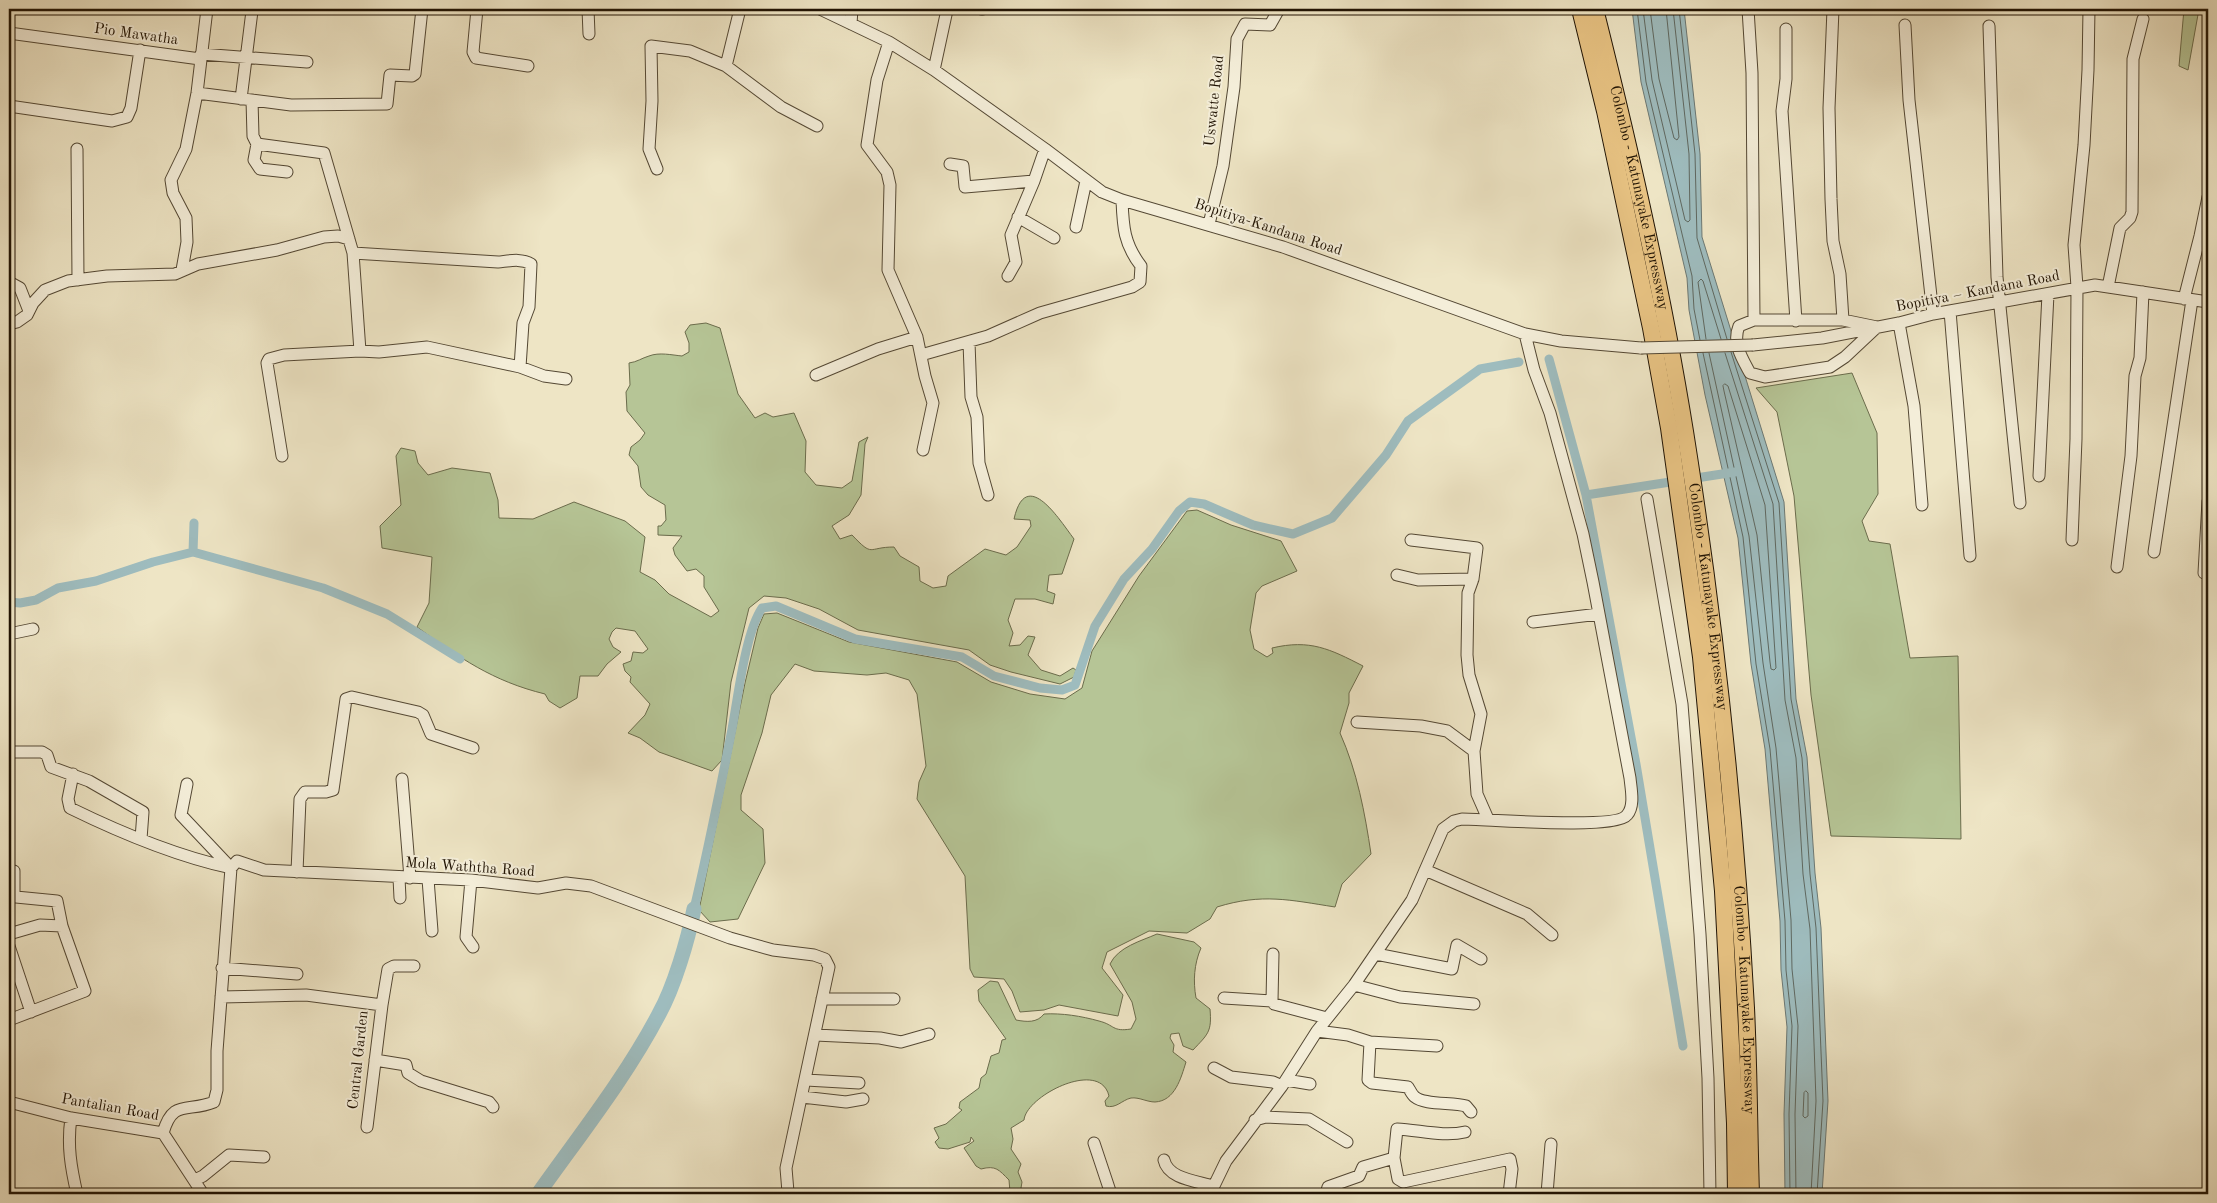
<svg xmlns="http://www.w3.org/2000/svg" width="2217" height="1203" font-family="'Old Standard TT',serif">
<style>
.green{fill:#b6c596;stroke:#6b6c4c}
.water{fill:#9ebcbe;stroke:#6c7873}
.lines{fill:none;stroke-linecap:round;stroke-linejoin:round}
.shore{stroke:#5f6860;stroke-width:1}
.canal{stroke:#9ebcbe;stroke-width:9}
.river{stroke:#9ebcbe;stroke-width:15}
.minor-casing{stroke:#544834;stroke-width:13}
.highway-casing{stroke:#201303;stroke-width:18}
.minor{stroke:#f4eed9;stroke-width:11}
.highway{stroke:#e7c282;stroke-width:16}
.minor-bridge-casing{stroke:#544834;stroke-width:13;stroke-linecap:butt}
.minor-bridge{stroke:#f4eed9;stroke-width:11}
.labels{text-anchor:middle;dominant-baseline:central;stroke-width:4;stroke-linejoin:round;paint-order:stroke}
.street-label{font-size:15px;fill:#201303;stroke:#f4eed9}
</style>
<rect width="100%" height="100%" fill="#eee5c5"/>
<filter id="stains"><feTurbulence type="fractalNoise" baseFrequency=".004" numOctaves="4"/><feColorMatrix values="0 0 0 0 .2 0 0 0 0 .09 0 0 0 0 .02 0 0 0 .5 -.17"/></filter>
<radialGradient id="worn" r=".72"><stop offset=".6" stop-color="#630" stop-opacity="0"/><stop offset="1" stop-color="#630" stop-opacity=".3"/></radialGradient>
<!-- green -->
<path class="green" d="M2184 9H2199L2188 70 2179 66Z
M706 323 720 328 738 394 755 418 765 413 773 417 794 413 806 441 805 472 816 485 842 488 852 481 859 442 868 437 865 444 861 495 849 515 832 526 840 539 852 535C874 558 867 547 894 547L900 556 919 567 920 581 933 588 946 586 948 576 985 549 1006 555 1017 547 1031 526 1030 520 1014 519C1026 466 1059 519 1074 539L1062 574 1049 575 1047 591 1055 594 1053 604 1035 599H1015L1008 620 1013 633 1009 646 1020 645 1028 636 1035 637 1028 655 1041 670 1060 676 1073 668 1076 670 1074 677 1060 684 1011 672 990 665 969 650 858 630 819 609 786 598 764 596 749 608 731 682 722 760 712 771 659 752 640 738 628 733 645 715 650 704 630 682 631 677 625 671 623 664 631 661 633 652 643 653 648 649 635 631 616 628 612 632 609 639 613 647 621 652 607 664 598 676H580L577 698 560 708 549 701 545 694C492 681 460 658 417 627L429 603 432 557 382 548 380 526 401 505 396 456 401 448 415 451 418 463 428 475 452 468 490 473 498 500 499 518 533 519 574 502 625 521 645 537 640 572 655 580 669 594 711 617 719 611 704 587V576L696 569 687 571 675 555 673 548 682 536 658 535V526H661L666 520 665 505 648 495 641 487 638 466 629 455 631 447 640 440 645 433 627 411 626 392 630 385 629 363C637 362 642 358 649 356 659 352 672 355 682 356L689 352V343L685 332 690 325Z
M1852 373 1877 433 1878 494 1862 521 1869 541 1890 544 1910 658 1958 656 1961 839 1831 836 1811 695 1794 496 1777 412 1756 388Z
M1197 510 1231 525 1281 541 1297 571 1262 586 1256 593 1250 630 1254 649 1267 657 1273 653 1272 648C1310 639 1330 649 1363 666L1349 693V703L1340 733C1357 771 1365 813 1371 854L1342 884 1335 907C1290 900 1262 893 1217 907L1210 919 1187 933 1149 931 1107 952 1102 968 1123 995 1118 1016 1059 1005 1044 1010 1020 1012 1012 991 1004 979 974 977 970 969 965 876 917 799 919 782 926 766 917 694 909 680 886 673 867 675 814 671 795 664 771 695 762 733 741 795V810L763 829 765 863 738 919 710 922 699 910 745 683 758 628 764 614 777 613 849 642 957 662 991 682 1030 694 1065 699 1082 688 1092 651 1139 576 1187 511Z
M1157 934 1194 942 1201 948C1194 964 1193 981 1196 998L1210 1009C1212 1032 1208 1034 1193 1050L1183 1046 1179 1033 1171 1034 1170 1038 1174 1045 1173 1052 1186 1062C1181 1078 1175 1101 1155 1102 1147 1102 1139 1097 1131 1098 1122 1100 1116 1109 1106 1106L1105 1101 1109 1096C1100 1058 1026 1096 1024 1120L1011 1128 1013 1139 1011 1149 1021 1164 1018 1172 1022 1182 1020 1194 1010 1192 1009 1180C999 1170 996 1165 981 1169L976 1166 964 1148 974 1141 971 1137 970 1142 948 1149 939 1148 935 1142 939 1138 934 1128 946 1124 962 1110 959 1108 960 1102 979 1088 981 1078 986 1074 991 1056 999 1053 1002 1040 1006 1039 979 1001 978 990 990 981 998 982 1016 1020C1027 1022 1037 1023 1044 1014 1062 1013 1081 1016 1099 1021 1115 1025 1112 1032 1131 1029L1136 1019 1132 1002 1110 964C1118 947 1141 941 1157 934Z"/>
<!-- water -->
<path class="water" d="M1632 9H1684L1700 154 1702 237 1784 502 1796 699 1807 757 1815 873 1821 928 1828 1101 1822 1194H1785L1784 1114 1787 1027 1781 970 1780 921 1765 749 1751 664 1738 538 1705 395 1689 310 1687 278 1641 82Z"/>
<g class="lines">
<!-- shore -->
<path class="shore" d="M1637 9 1646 82 1692 276 1694 309 1700 340
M1643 9 1652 80 1685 220 1688 222 1690 220 1689 154 1673 9
M1650 9 1659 79 1674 138 1677 140 1679 137 1666 9
M1679 9 1695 154 1697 238 1727 339
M1706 339 1698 282 1701 279 1703 281 1721 339
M1731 352 1779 503 1791 699 1802 758 1810 874 1816 928 1823 1101 1817 1194
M1703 353 1743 537 1756 664 1770 749 1785 921 1786 970 1792 1026 1789 1114 1790 1194
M1709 353 1749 536 1763 663 1776 748 1791 920 1792 969 1798 1026 1795 1114 1796 1194
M1725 353 1773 504 1785 700 1796 758 1803 874 1810 929 1816 1101 1811 1194
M1725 384 1728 386 1765 505 1776 668 1774 670 1771 669 1770 662 1757 535 1724 391 1723 386Z
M1806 1091 1808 1093V1116L1805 1118 1803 1116 1804 1093Z"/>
<!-- canal -->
<path class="canal" d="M1549 359 1586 495 1636 764 1683 1046
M1586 495 1735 472
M193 552 323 588 387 614 460 659
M9 602 20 603 36 600 58 588 96 581 153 562 193 552 194 523
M694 909C708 850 720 790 732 729 738 698 745 633 762 608L776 606 855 639 962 657 994 676 1040 688 1062 690 1075 685 1095 626 1124 579 1152 549 1179 511 1190 502 1204 504 1253 525 1293 534 1332 518 1386 455 1408 421 1480 369 1519 362"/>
<!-- river -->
<path class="river" d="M538 1194C579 1136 626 1077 659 1014 674 987 688 940 694 909"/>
<defs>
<path id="minor" d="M477 9 473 52 476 58 528 66
M588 9 589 34
M820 9 889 42 934 70 1045 149 1102 192 1122 200 1283 247 1525 334 1561 341 1641 348
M981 9H983
M1748 9 1752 73 1754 320
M1833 9 1829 108 1831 199 1833 241 1840 274 1843 320
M851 24 852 9
M1905 25 1909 100 1933 314
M1989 26 1997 277 2020 503
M1786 29V79L1782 111 1796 321
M9 33 200 59
M889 42 877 80 867 145 887 172 890 185 888 270 917 337 925 376 933 403 923 450
M201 54 307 62
M726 66 740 9
M934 70 947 10 949 9
M197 93 291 105 387 104 390 75 412 76 415 74 422 9
M241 99 252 11
M252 100 253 136 257 144 324 153 353 253 360 351
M9 106 112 121 127 117 131 108 140 50
M257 144 254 160 260 169 287 172
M77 149 78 280
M950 164 963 166 965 187 1034 181
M657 169 649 149 652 101 651 46 690 51 726 66 781 107 817 126
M1018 217 1054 238
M1209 224 1223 166 1234 87 1237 39 1245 24 1270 25 1279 9
M1076 227 1086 181
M353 253 498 262C509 261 521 258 531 264L529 307 523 323 520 367
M182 270 187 242 186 218 173 193 171 180 186 149 197 93 207 9
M1008 276 1016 262 1011 235 1034 181 1045 149
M9 282 20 288 29 311
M2108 287 2120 228 2130 218 2132 212 2133 59 2143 19
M2184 299 2200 236 2208 197
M1950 311 1970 556
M1754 320H1843L1877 327 1845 357 1830 367 1765 377 1750 373C1742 358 1732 343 1739 326Z
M1899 323 1914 406 1922 505
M9 324 17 322 27 315 33 303 45 290 68 281 107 276 175 274 198 264 277 250 324 237 338 236 349 239
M969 342 971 397 977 417 979 463 988 495
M1753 345 1822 338 1899 323 1933 314 2095 285 2208 302
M921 355 988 336 1040 313 1132 287 1140 282 1141 266C1124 244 1123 227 1122 200
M816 375 878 349 917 337
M282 456 267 363 269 359 284 355 360 351 379 352 427 347 520 367 544 376 566 379
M2039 476 2048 294
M1647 499 1682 704 1700 934 1708 1078 1710 1194
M1411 540 1477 548 1473 579 1468 593 1467 655 1469 675 1481 714 1474 751 1477 794 1488 819
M2072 540 2076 439 2077 287 2074 245 2084 145 2088 70 2089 9
M2154 552 2192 300
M2117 567 2131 456 2135 376 2140 358 2143 292
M2204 573 2208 501
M1397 575 1418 580 1473 579
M1533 622 1599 614
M9 634 33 629
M1357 722 1421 726 1447 731 1474 751
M9 752H42L47 755 51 767 89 781 143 812 141 839
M73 774 68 799 70 808C121 833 176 856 231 868
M402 779 410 878
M187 784 181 815 231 868
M1425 870 1527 914 1552 935
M297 872 300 799 305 792H326L333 790 346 699 352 697 418 712 423 715 431 734 473 748
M399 878 400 898
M428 879 432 931
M471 880 466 937 473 947
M9 934 40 925 62 926
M9 946 31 1012
M1273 954 1272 1001 1274 1004 1327 1018
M1376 954 1452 969 1457 945 1481 959
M222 968 297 974
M1354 985 1400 997 1474 1004
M221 997 306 995 382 1005 367 1127
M1224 998 1272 1001
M822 999H894
M382 1005 388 969 394 966H414
M9 1020 85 991 62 926 57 901 16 897 14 893V871
M1317 1031 1348 1035 1370 1042 1368 1080 1372 1083 1408 1087C1410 1090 1412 1095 1415 1097 1424 1105 1454 1102 1466 1106L1471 1112
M815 1035 880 1038 901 1042 929 1034
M1370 1042 1437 1046
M375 1060 406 1065 408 1073 421 1081 489 1102 493 1107
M1214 1068 1231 1077 1273 1082 1282 1086
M806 1080 859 1083
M1286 1080 1310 1084
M802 1097 846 1102 863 1099
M9 1102 71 1118 163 1133 203 1194
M71 1118C67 1145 71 1168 77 1194
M1255 1120 1266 1117 1309 1119 1347 1142
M163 1133C173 1098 188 1113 214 1102L217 1090V1051L231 868 237 861 264 870 471 880 538 888 566 883 591 886 730 938 773 950 814 955 825 959 829 967 786 1168 788 1192 790 1194
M1094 1143 1111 1194
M1394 1158 1397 1129C1419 1130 1444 1137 1465 1132
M1164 1160C1168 1179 1197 1181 1213 1186
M195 1180 203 1176 229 1155 264 1157
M1210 1194 1226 1161 1282 1086 1317 1031 1354 985 1412 900 1443 829 1454 821 1462 819C1487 819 1616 830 1627 815 1635 806 1631 789 1630 778L1593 582 1583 534 1550 413 1534 370 1525 334
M1326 1194 1328 1187 1359 1176 1363 1167 1394 1158 1398 1179 1403 1182 1510 1159 1512 1169 1509 1194
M1547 1194 1551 1144"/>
<g id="highway">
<path d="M1580 9 1605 111 1651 328 1669 428 1701 657 1723 891 1735 1123 1736 1194"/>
<path id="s1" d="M1595 9C1632 157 1666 306 1689 457 1717 639 1736 823 1746 1008 1749 1070 1749 1132 1751 1194"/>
</g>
</defs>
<!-- minor casing -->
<use href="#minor" class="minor-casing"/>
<!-- highway casing -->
<use href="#highway" class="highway-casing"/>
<!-- minor -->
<use href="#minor" class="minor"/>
<!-- highway -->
<use href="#highway" class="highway"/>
<defs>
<path id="minor-bridge" d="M1641 348 1753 345"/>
</defs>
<!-- minor-bridge casing -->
<use href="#minor-bridge" class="minor-bridge-casing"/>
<!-- minor-bridge -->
<use href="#minor-bridge" class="minor-bridge"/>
</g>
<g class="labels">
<!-- street labels -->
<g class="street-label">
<text transform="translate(136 35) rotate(8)">Pio Mawatha</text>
<text transform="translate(1215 101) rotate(-84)">Uswatte Road</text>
<text stroke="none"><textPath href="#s1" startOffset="194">Colombo - Katunayake Expressway</textPath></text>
<text transform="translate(1268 228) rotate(18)">Bopitiya-Kandana Road</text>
<text transform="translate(1978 292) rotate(-11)">Bopitiya – Kandana Road</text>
<text stroke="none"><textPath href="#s1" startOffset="599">Colombo - Katunayake Expressway</textPath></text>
<text transform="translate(470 868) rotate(4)">Mola Waththa Road</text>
<text stroke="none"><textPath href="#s1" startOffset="1004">Colombo - Katunayake Expressway</textPath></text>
<text transform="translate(359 1060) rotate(-84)">Central Garden</text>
<text transform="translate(110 1108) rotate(10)">Pantalian Road</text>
</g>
</g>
<!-- margin -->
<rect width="2217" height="1203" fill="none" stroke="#eee5c5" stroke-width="30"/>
<rect x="10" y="10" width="2197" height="1183" fill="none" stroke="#201303" stroke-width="2.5"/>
<rect x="15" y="15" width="2187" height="1173" fill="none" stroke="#201303"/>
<rect width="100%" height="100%" filter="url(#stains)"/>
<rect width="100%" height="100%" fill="url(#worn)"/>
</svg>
